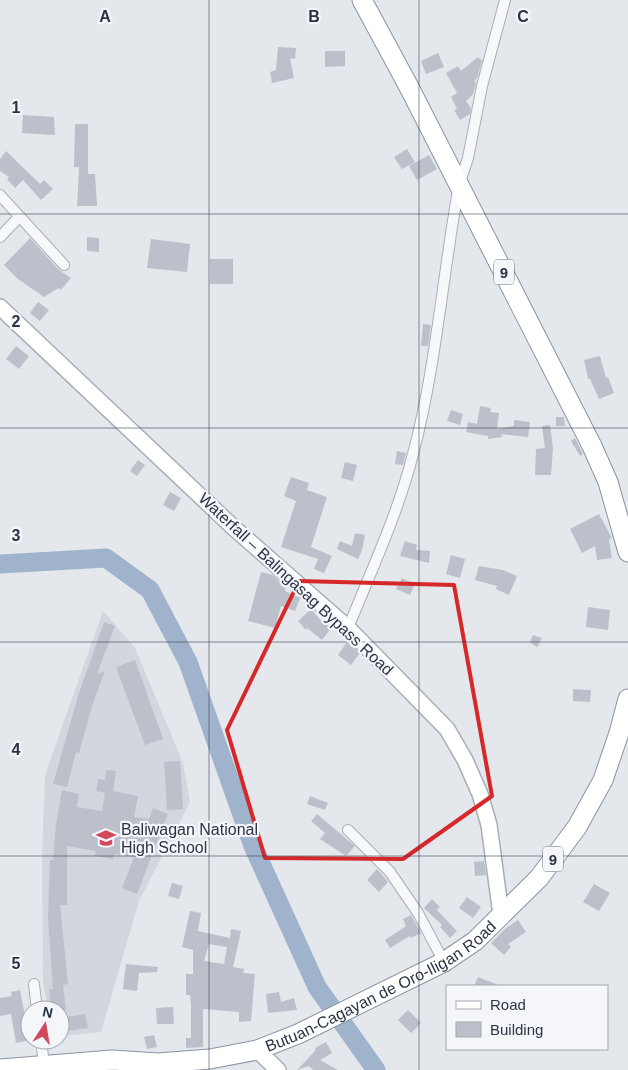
<svg xmlns="http://www.w3.org/2000/svg" width="628" height="1070" font-family="Helvetica,sans-serif">
<style>
.built{fill:#d2d6de}
.lines{fill:none;stroke-linecap:round;stroke-linejoin:round}
.river{stroke:#9fb4cc;stroke-width:19}
.building{fill:#bbc0ca;fill-rule:evenodd}
.street-casing{stroke:#a9aeb7;stroke-width:12}
.secondary-casing{stroke:#a9aeb7;stroke-width:18}
.highway-casing{stroke:#8b94a3;stroke-width:21}
.street{stroke:#f7f8fa;stroke-width:10}
.secondary{stroke:#fff;stroke-width:15}
.highway{stroke:#fff;stroke-width:19}
.marked{fill:none;stroke:#d62828;stroke-width:4;stroke-linejoin:round}
.grid{fill:none;stroke:#2b3445;stroke-width:1;stroke-opacity:0.55}
.labels{text-anchor:middle;dominant-baseline:central;stroke-width:4.5;stroke-linejoin:round;paint-order:stroke}
.shield{fill:#f4f6f9;stroke:#676e7b;stroke-width:1}
.shield-label{font-size:15px;font-weight:bold;fill:#2b3445}
.street-label{font-size:16px;fill:#2b3445;stroke:#f4f6f9}
.poi-label{font-size:16px;fill:#2b3445;stroke:#f4f6f9;text-anchor:start}
.grid-label{font-size:16px;text-anchor:middle;font-weight:bold;fill:#2b3445;stroke:#f4f6f9;stroke-width:4.5;stroke-linejoin:round;paint-order:stroke}
</style>
<rect width="100%" height="100%" fill="#e4e7ec"/>
<!-- built -->
<path class="built" d="M103 611 135 648 183 763 190 802 139 901 101 1032 60 1036V1010H48L43 983 42 858 45 775Z"/>
<g class="lines">
<!-- river -->
<path class="river" d="M0 564 106 558 150 590 188 662 253 846 317 987 376 1070"/>
</g>
<!-- building -->
<path class="building" d="M278 47 296 48 295 59 290 58 294 78 272 83 270 72 276 70Z
M325 51H345V66L325 67Z
M438 53 444 67 426 74 421 61Z
M478 57 482 61 477 78 474 81 476 83 473 94 466 101 471 108 470 114 460 120 454 110 457 109 451 97 457 93 446 73 458 66 461 71Z
M23 115 54 117 55 135 22 133Z
M75 124H88V174H95L97 206H77L79 167H74Z
M407 149 415 162 402 169 394 157Z
M6 151 40 184 44 180 53 189 41 200 23 180 15 188 7 179 9 177 0 171V159Z
M429 155 437 169 417 180 409 166Z
M87 237 99 238V252L87 251Z
M30 238 59 270 71 278 61 290 59 288 44 297 18 279 4 265Z
M151 239 190 244 187 272 147 268Z
M210 259H233V284H210Z
M38 302 49 310 40 321 30 313Z
M423 324 431 325 428 346H421Z
M16 346 29 356 19 369 6 359Z
M600 356 606 378 608 377 614 393 599 399 590 379H588L584 360Z
M480 406 491 408 490 412 499 413 497 429 514 426V420L530 422 528 437 501 434 502 437 488 439V436L466 432 468 422 477 424Z
M451 410 463 414 460 425 447 421Z
M556 417H564L565 426H556Z
M550 425 553 448 551 475H535L536 449 545 448 542 426Z
M575 438 583 454 580 456 571 441Z
M397 451 406 453 403 465 395 464Z
M138 460 145 465 137 476 130 471Z
M345 462 357 465 353 481 341 478Z
M291 477 309 483 307 490 327 497 311 547 332 556 324 573 314 569 318 559 281 547 296 501 284 496Z
M170 492 181 498 174 511 163 505Z
M599 514 612 538 609 539 612 558 597 560 595 546 582 553 570 529Z
M355 533 365 535 362 550 358 559 337 549 340 541 352 546Z
M405 541 417 545 416 550 430 551 429 563 400 556Z
M451 555 465 559 460 578 446 574Z
M479 566 503 570 517 576 509 595 496 589 497 586 475 580Z
M261 572 273 575 286 586 285 591 300 598 295 611 281 606 275 628 248 621Z
M402 578 415 584 410 595 396 589Z
M588 607 610 610 608 630 586 627Z
M311 609 323 623 325 621 332 627 322 640 307 628 306 630 298 621Z
M104 622 115 626 97 674 105 671 92 706 79 753 76 752 67 787 53 784 78 696Z
M533 635 542 638 537 647 530 642Z
M347 642 360 653 351 665 338 655Z
M135 660 163 739 145 745 116 667Z
M573 689 591 690 590 702 573 701Z
M180 761 183 809 167 810 164 762Z
M106 770 116 771 113 791 138 796 134 817 149 819 153 808 168 814 137 894 122 888 134 857 114 854 113 859 95 856 96 851 67 846V905H60L68 984 63 985 66 1010H51L49 989H53L48 917 50 860H53L56 824 62 790 79 794 77 807 102 811 105 793 96 791 98 779 105 780Z
M310 796 328 803 325 810 307 804Z
M317 814 355 846 346 856 320 839 325 833 311 821Z
M484 861 486 875 475 876 474 862Z
M377 869 388 882 379 892 367 880Z
M172 883 183 886 179 899 168 896Z
M594 884 610 893 599 911 583 902Z
M467 897 481 907 473 918 459 908Z
M432 899 440 907 437 910 457 931 450 938 440 927 442 925 424 908Z
M190 911 201 913 198 931 230 938 231 929 241 931 233 967 244 969 243 973 255 974 251 1021 239 1022V1012L203 1009V1047L186 1048V1038H191V1006L190 995H186V974H193V950L182 947ZM209 944 227 947 224 964 204 961Z
M411 915 421 933 411 938 410 936 390 948 385 940 406 926 403 919Z
M518 920 526 932 508 944 511 947 504 955 491 943 506 928Z
M126 964 158 967 157 972 139 973 137 991 123 989Z
M478 977 501 986H474Z
M20 990 25 1016 30 1015V1040L16 1043 11 1014 0 1016V998L12 996 11 992Z
M279 992 281 1002 294 998 297 1010 268 1013 266 994Z
M173 1007 174 1024H157L156 1008Z
M408 1010 421 1023 411 1033 398 1020Z
M85 1014 88 1028 60 1032V1018Z
M154 1035 157 1047 147 1049 144 1037Z
M326 1042 332 1053 320 1060 338 1070H313L309 1066 297 1070 316 1050 315 1048Z"/>
<g class="lines">
<defs>
<path id="street" d="M0 195 64 265
M0 237 19 217
M348 628C371 571 398 514 413 454 436 368 443 272 459 185L468 158 482 86 505 0
M348 830 390 872 418 913 444 962
M34 984 37 1010
M41 1040 44 1064"/>
<path id="secondary" d="M0 307 234 528 348 628 447 729 465 760 480 794 489 825 501 915
M257 1050 278 1070"/>
<g id="highway">
<path d="M362 0 409 87 592 446 608 482 628 552"/>
<path id="s1" d="M0 1069 112 1060 158 1063 210 1059 257 1050 298 1034 444 962 475 941 539 878 577 827 603 780 619 733 628 699"/>
</g>
</defs>
<!-- street casing -->
<use href="#street" class="street-casing"/>
<!-- secondary casing -->
<use href="#secondary" class="secondary-casing"/>
<!-- highway casing -->
<use href="#highway" class="highway-casing"/>
<!-- street -->
<use href="#street" class="street"/>
<!-- secondary -->
<use href="#secondary" class="secondary"/>
<!-- highway -->
<use href="#highway" class="highway"/>
</g>
<!-- marked area -->
<path class="marked" d="M299 581 454 585 492 796 403 859 265 858 227 730Z"/>
<!-- grid -->
<path class="grid" d="M209 0V1070M419 0V1070M0 214H628M0 428H628M0 642H628M0 856H628"/>
<!-- icons -->
<defs>
<symbol id="school-bare" viewBox="-9 -9 18 18"><path d="M0-5L7-2L0 1L-7-2ZM-4 1L0 2.5L4 1V4Q0 6-4 4Z" fill="#d1495b" stroke="#f4f6f9" stroke-width="2.5" paint-order="stroke"/></symbol>
</defs>
<g fill-rule="evenodd">
<use href="#school-bare" x="92" y="824" width="28" height="28"/>
</g>
<g class="labels">
<!-- shield labels -->
<g class="shield">
<rect x="494" y="259.5" width="20" height="25" rx="4"/>
<rect x="543" y="846.5" width="20" height="25" rx="4"/>
</g>
<g class="shield-label">
<text x="504" y="272">9</text>
<text x="553" y="859">9</text>
</g>
<!-- street labels -->
<g class="street-label">
<text transform="translate(296 584) rotate(43)">Waterfall ‒ Balingasag Bypass Road</text>
<text stroke="none"><textPath href="#s1" startOffset="398">Butuan-Cagayan de Oro-Iligan Road</textPath></text>
</g>
<!-- poi labels -->
<g class="poi-label">
<text x="121" y="829">Baliwagan National<tspan x="121" dy="18">High School</tspan></text>
</g>
</g>
<g class="grid-label">
<text x="105" y="22">A</text>
<text x="314" y="22">B</text>
<text x="523" y="22">C</text>
<text x="16" y="113">1</text>
<text x="16" y="327">2</text>
<text x="16" y="541">3</text>
<text x="16" y="755">4</text>
<text x="16" y="969">5</text>
</g>
<!-- legend -->
<rect x="446" y="985" width="162" height="65" fill="#f4f6f9" stroke="#a4a8b1"/>
<rect x="456" y="1001" width="25" height="8" fill="#ffffff" stroke="#a4a8b1"/>
<text x="490" y="1010" font-size="15" fill="#2b3445">Road</text>
<rect x="456" y="1022" width="25" height="15" fill="#bbc0ca" stroke="#a4a8b1"/>
<text x="490" y="1035" font-size="15" fill="#2b3445">Building</text>
<!-- north arrow -->
<g transform="translate(45 1025) rotate(12)"><circle r="24" fill="#f4f6f9" stroke="#a4a8b1"/>
<path d="M0-4L9 19L0 12L-9 19Z" fill="#d1495b"/>
<text y="-8" font-size="14" font-weight="bold" text-anchor="middle" fill="#2b3445">N</text>
</g>
</svg>
